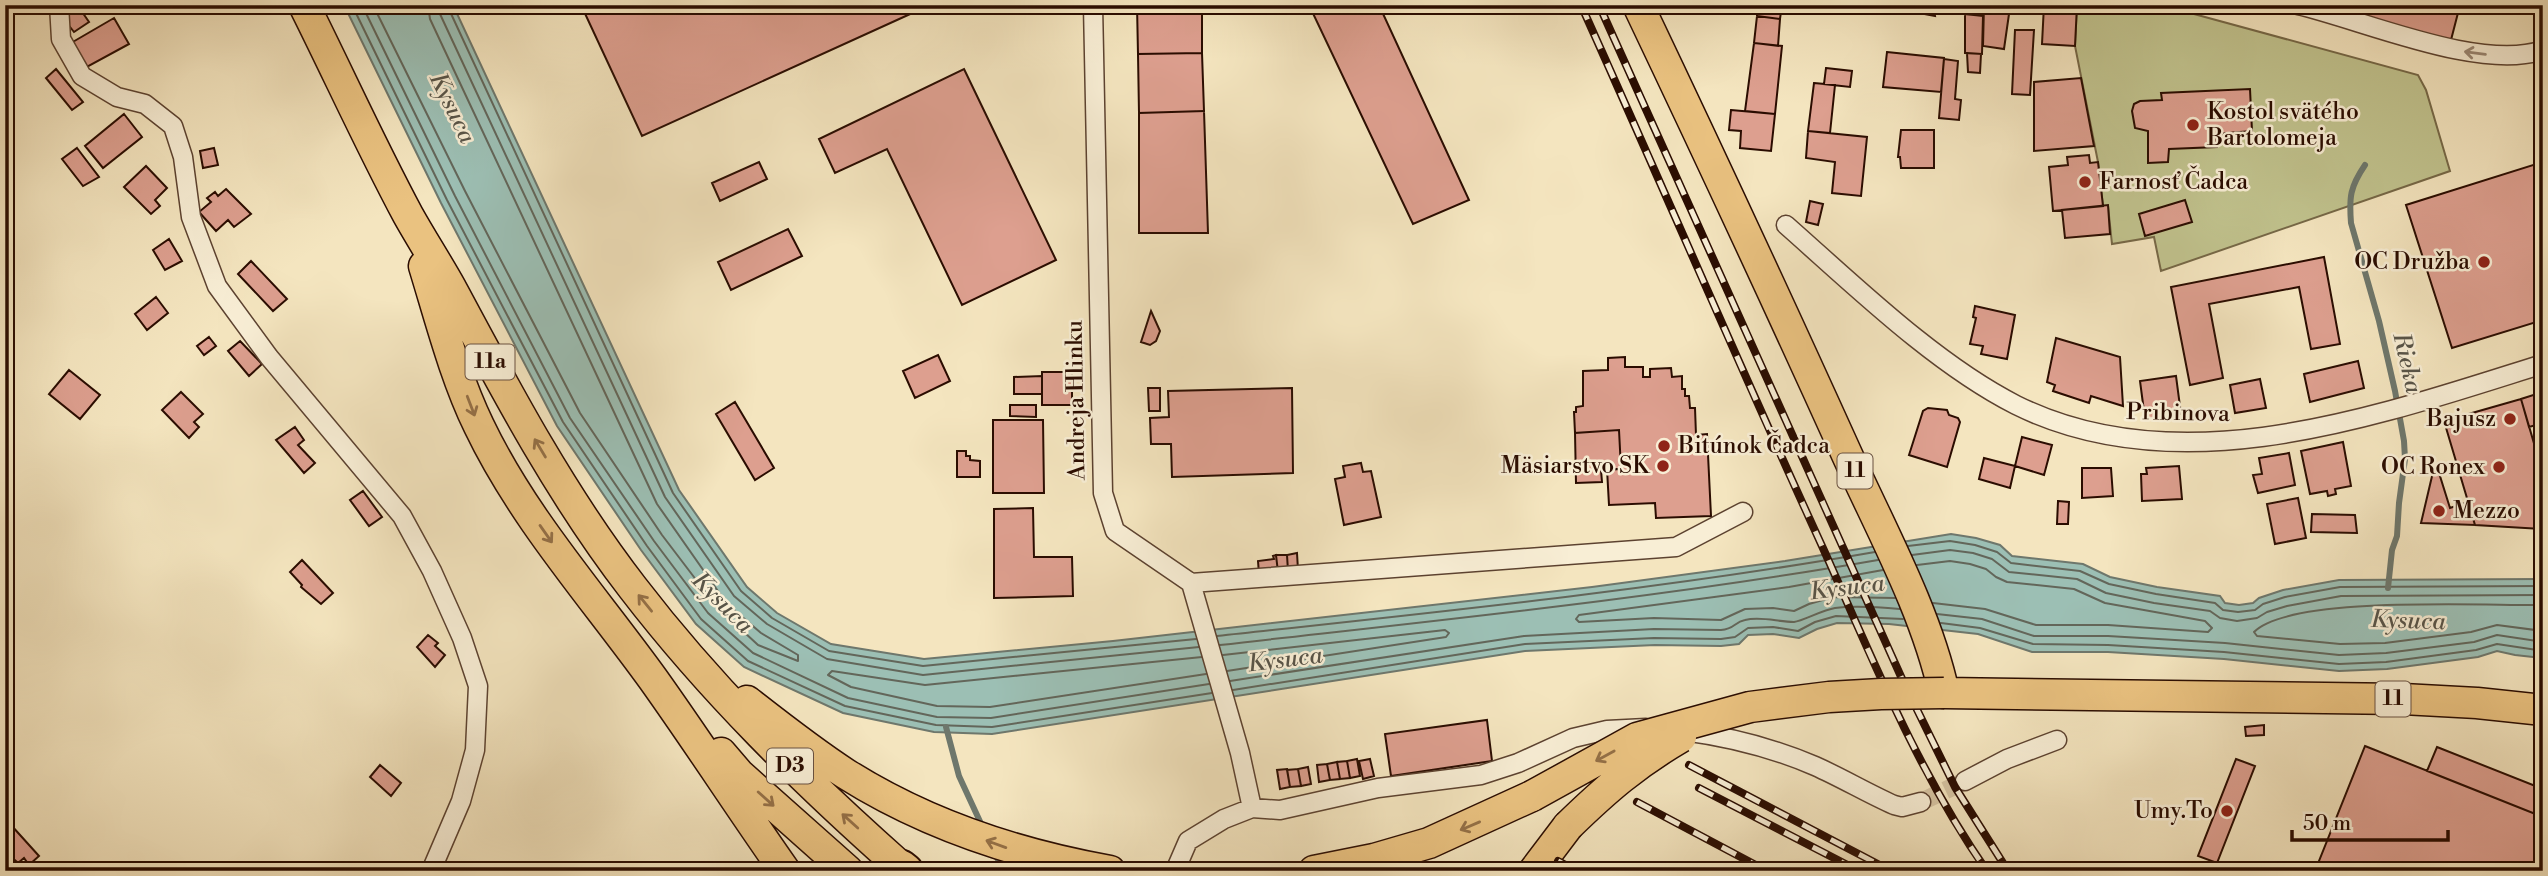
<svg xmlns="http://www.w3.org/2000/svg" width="2548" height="876" font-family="'Libre Bodoni',serif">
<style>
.green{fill:#c1c38e;stroke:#766847;stroke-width:2}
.water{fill:#9cbfb4;stroke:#6e776c;stroke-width:2}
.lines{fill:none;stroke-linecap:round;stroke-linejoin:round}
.shore{stroke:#63665a;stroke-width:2}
.stream{stroke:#6e776c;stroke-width:6}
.building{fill:#dd9f8f;stroke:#2a0c00;stroke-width:2}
.street-tunnel{stroke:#d6c4a2;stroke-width:18;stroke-dasharray:18 9;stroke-linecap:butt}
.street-casing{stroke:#5c4230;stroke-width:21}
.primary-casing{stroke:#2a0c00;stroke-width:33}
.highway-casing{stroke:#2a0c00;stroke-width:37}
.street{stroke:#f8eed5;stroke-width:18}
.primary{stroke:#eac280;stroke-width:30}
.highway{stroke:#eac280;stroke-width:33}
.rail-casing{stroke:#2a0c00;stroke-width:8}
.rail{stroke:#f8eed5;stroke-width:5;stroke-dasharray:16;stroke-linecap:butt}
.primary-bridge-casing{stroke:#2a0c00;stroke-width:33;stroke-linecap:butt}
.primary-bridge{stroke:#eac280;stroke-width:30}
.oneway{stroke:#9b8875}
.oneway2{stroke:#947046}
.poi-dot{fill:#8f2418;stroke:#f8eed5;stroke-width:2.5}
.labels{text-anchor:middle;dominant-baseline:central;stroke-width:5;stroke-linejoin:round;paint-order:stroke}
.shield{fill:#f8eed5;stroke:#685040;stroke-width:2}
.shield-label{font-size:21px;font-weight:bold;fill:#2a0c00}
.poi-label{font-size:23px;fill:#2a0c00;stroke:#f8eed5;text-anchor:end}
.street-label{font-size:23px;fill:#2a0c00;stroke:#f8eed5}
.water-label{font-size:24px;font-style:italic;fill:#585448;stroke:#f8eed5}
</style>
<rect width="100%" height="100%" fill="#f4e5bf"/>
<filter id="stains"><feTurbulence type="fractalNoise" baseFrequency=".00286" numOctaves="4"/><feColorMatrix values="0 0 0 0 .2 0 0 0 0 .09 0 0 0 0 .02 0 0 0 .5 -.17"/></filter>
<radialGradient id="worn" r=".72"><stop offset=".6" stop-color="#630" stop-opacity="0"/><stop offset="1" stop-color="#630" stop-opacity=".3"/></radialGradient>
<!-- green -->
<path class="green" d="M2077 5H2161L2418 75 2426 90 2450 171 2161 271 2154 237 2112 244 2108 206H2103L2098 162 2075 46Z"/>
<!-- water -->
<path class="water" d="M344 5H453L679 490 747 587 777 613 831 644 924 659 1113 641 1592 587 1785 561 1951 534 1976 538 2000 545 2012 556 2083 564 2110 577 2157 587 2220 596 2225 603 2239 605 2253 603 2259 598 2283 590 2339 580 2543 579V658L2515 655 2497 651 2478 657 2387 669 2339 671 2224 659 2108 652H2032L1978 634 1889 624 1837 623 1817 629 1799 638 1773 634 1748 635 1739 644 1721 646 1655 645 1525 651 992 734 934 732 843 713 744 667 696 624 641 550 557 426 441 203Z"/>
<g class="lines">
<!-- shore -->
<path class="shore" d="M352 5 447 200 563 422 647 546 701 619 748 661 845 706 936 725 992 727 1212 693
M362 5 455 196 570 418 654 541 708 613 753 653 848 698 937 717 991 718 1209 684
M373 5 465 191 580 413 662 535 716 606 758 645 798 661V655L761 633 727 604 657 504 430 19 428 5
M438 5 440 14 665 497 734 596 767 624 827 659 923 675 1199 647
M447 5 673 493 741 591 772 618 829 651 923 666 1196 639
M1908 546 1950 541 1975 545 1997 552 2011 563 2080 571 2109 584 2156 594 2215 603 2223 610 2238 612 2255 610 2263 604 2285 597 2340 587 2543 586
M1912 555 1950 550 1973 553 1992 559 2009 572 2077 579 2106 593 2154 603 2210 611 2220 618 2237 621 2257 618 2267 612 2287 606 2341 596 2543 595
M1917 565 1950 561 1970 564 1986 569 1996 577 2007 582 2074 589 2105 603 2205 621 2212 628 2208 632 2108 625H2036L1985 609 1933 603
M1883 570 1789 587 1579 615 1576 619 1579 622 1654 618 1721 620 1745 609 1773 608 1794 611 1809 604 1833 597 1895 598
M2543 605C2485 606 2290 595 2254 632L2257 636 2340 644 2385 643 2471 632 2497 625 2543 631
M1937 614 1982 619 2034 636H2108L2225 643 2339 655 2386 653 2474 642 2497 635 2543 642
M1941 623 1980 628 2033 644 2108 645 2224 652 2339 664 2386 662 2476 650 2497 644 2543 651
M1217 636C1437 612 1657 590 1875 552
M1220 645C1440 620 1660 598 1878 560
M1223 655 1445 630 1449 633 1446 637 1227 671
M1202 657 925 685 832 671 828 675 851 687 937 706 990 707 1206 674
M1230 681 1524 636 1654 629 1721 630C1735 629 1734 622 1745 620 1761 616 1778 622 1794 622 1803 621 1822 610 1835 608 1855 605 1879 607 1900 609
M1233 690 1525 644 1654 638 1721 639 1735 637 1748 628 1773 627 1798 631 1815 622 1836 616 1903 619"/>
<!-- stream -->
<path class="stream" d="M2365 165C2350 187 2349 197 2351 223L2379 321 2395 391 2404 441 2405 459 2399 503 2397 536 2392 550 2388 588
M946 727 959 776 983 828
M995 853 1003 871"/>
</g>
<!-- building -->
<path class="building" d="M581 5H930L642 136Z
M1137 5H1202V53L1138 54Z
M1309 5H1379L1469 200 1413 224Z
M1758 5H1782L1780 19 1757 16Z
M1887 5H1933L1935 16 1887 7Z
M1966 5H1984L1983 16 1965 14Z
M1984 5H2022L2021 9 2010 7 2004 49 1983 46Z
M2044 5H2077L2075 46 2042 44Z
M2317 5H2474L2473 12 2459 9 2451 40 2316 7Z
M78 6 89 22 74 32 63 18Z
M1965 14 1983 16 1982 54 1965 53Z
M1757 16 1780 19 1778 46 1754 43Z
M114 18 129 44 85 68 71 43Z
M2015 30H2034L2030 95 2012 94Z
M1754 43 1782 46 1775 114 1745 111Z
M1887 52 1944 58 1941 92 1883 87Z
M1202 53 1204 111 1139 113 1138 54Z
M1967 53 1981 54 1980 73 1968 72Z
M1944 59 1958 61 1955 99 1961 100 1959 120 1939 118Z
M1826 68 1852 71 1850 87 1824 84Z
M56 69 83 102 72 110 46 78Z
M964 69 1056 260 962 305 887 149 835 173 819 139Z
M2081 78 2094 146 2034 151V82Z
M1814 83 1835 85 1830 133 1808 131Z
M2250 89 2252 131 2216 134 2217 147 2169 149 2168 162 2148 163V131L2135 128 2132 111 2134 104 2140 101 2162 100 2161 93Z
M1731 110 1775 114 1771 151 1740 148 1741 131 1729 130Z
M1204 111 1208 233H1139V113Z
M124 114 142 137 103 168 85 146Z
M1901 130H1934V168H1901L1900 157H1898Z
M1808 131 1867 137 1861 196 1832 193 1835 162 1806 158Z
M77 148 99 177 83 186 62 159Z
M214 148 218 165 203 168 200 151Z
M2089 155 2090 163 2098 162 2103 206 2053 211 2049 167 2068 165 2067 157Z
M759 162 767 179 720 201 712 183Z
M2543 162V320L2452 348 2406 205Z
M146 166 167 188 155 200 160 206 151 214 124 187Z
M226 189 251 214 234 227 228 220 216 231 199 212 211 202 207 198 215 192 218 196Z
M2185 200 2192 222 2145 236 2139 214Z
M1810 201 1823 204 1818 225 1806 222Z
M2108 205 2110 234 2065 238 2062 210Z
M788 229 802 256 731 290 718 262Z
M169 239 182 261 165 270 153 250Z
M2324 257 2340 344 2311 349 2299 287 2209 304 2223 378 2190 385 2171 287Z
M251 261 287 299 273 311 238 274Z
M156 297 168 313 147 330 135 314Z
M1975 306 2015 315 2007 359 1981 354 1983 346 1970 344 1976 318 1973 317Z
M1151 311 1160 331 1156 341 1150 345 1141 342Z
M209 337 216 346 204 355 197 346Z
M2056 338 2120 357 2123 406 2091 396 2089 403 2053 391 2055 385 2047 382Z
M240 341 262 364 249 376 228 351Z
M938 355 950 381 915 398 903 371Z
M1625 357V367H1643V377H1650V369L1671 368 1672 377 1682 376V389H1685V396H1689L1690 408H1695L1696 435 1707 434 1711 516 1656 518 1655 503 1609 505 1607 469H1621L1619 430 1575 433 1574 412H1576V407L1583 406V371L1608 370V358Z
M2358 361 2364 388 2310 402 2304 374Z
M69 370 100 395 80 419 49 394Z
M1042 372H1072V405H1042Z
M1042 376V394H1014V377Z
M2176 376 2181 414 2145 419 2140 381Z
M2260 379 2266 408 2235 413 2230 385Z
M1148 388H1160V411H1149Z
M1292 388 1293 473 1172 477 1171 444H1151L1150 418 1169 417 1168 391Z
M181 392 203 414 194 422 199 427 189 438 162 410Z
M2543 392V423L2529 427 2521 399Z
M2521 399 2543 474V529L2475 525 2444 421Z
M735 402 774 468 755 480 716 414Z
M1010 405H1036V417L1010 416Z
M1928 408 1947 410 1949 415 1958 418 1960 422 1947 467 1909 455 1923 411Z
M993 420H1043L1044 493H993Z
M295 427 304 440 298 445 315 463 304 473 276 440Z
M1619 430 1621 469 1601 470 1602 482 1576 483 1575 433Z
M2022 437 2052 445 2044 475 2015 466Z
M2343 442 2351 486 2335 489 2336 494 2328 496 2327 491 2310 494 2301 451Z
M957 451H966V456H970V460L980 461V477H957Z
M2289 453 2295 485 2258 493 2253 475 2262 474 2259 458Z
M1984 458 2015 466 2010 488 1979 479Z
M1361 463 1363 472 1371 471 1381 517 1344 525 1335 479 1345 477 1343 466Z
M2179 466 2182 499 2142 501 2141 474H2147L2146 468Z
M2082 468H2111L2113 496 2082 498Z
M2433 472 2439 473 2450 508 2468 502 2475 525 2421 523Z
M363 491 382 517 369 526 350 500Z
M2298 498 2306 538 2275 544 2267 504Z
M2058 501 2069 502 2068 524H2057Z
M1033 508 1034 557H1072L1073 596 994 598V509Z
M2312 514 2355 515 2357 533 2311 532Z
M1297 553 1298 570 1288 571 1287 555Z
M1276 555H1287L1288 571 1278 572Z
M1276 555 1278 572 1259 574 1258 561 1274 559 1273 556Z
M302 560 333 593 321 604 301 587 302 585 290 572Z
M428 635 438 643 435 646 445 655 435 667 417 647Z
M1487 720 1492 761 1391 776 1385 734Z
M2264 725V735L2246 736 2245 727Z
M2365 746 2543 817V871H2315Z
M2437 747 2543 789V817L2427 771Z
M1357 759 1360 776 1350 778 1347 761Z
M1370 759 1374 776 1363 779 1359 761Z
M2236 759 2255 766 2217 863 2198 856Z
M1347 761 1350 778 1340 779 1337 762Z
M1337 762 1340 779 1330 780 1327 764Z
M1327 764 1330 780 1319 782 1317 765Z
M380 765 401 783 391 796 370 777Z
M1308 767 1311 784 1301 786 1298 769Z
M1287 769 1290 787 1280 789 1277 770Z
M1298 769 1301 786 1290 787 1287 770Z
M11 825 39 856 29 865 24 858 18 863 5 851V831Z"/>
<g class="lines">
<!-- street-tunnel -->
<path class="street-tunnel" d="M1921 802 1965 781"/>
<defs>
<path id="street" d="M59 5 61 39 82 76 117 97 145 104 173 126 183 157 191 217 217 286 269 357 402 516 432 571 462 638 478 686 475 750 461 801 431 871
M1093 5 1103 493 1115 531 1191 583 1240 753 1252 808
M2298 5C2363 20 2481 72 2543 50
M1786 225C1854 285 1935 364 2016 405 2181 487 2380 415 2543 364
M1191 583 1676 547 1743 512
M1684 731C1730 737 1773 748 1815 766 1842 778 1867 793 1894 805L1902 807 1921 802
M1965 781 2007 759 2057 740
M1175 871 1188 841 1224 819 1252 808 1280 810 1378 788 1481 775 1518 763 1573 738 1607 730 1646 728"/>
<path id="primary" d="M304 5C339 75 371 146 408 215 422 240 437 263 451 288 506 391 561 495 633 588 712 691 804 781 901 867
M1638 5C1708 152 1777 300 1844 448 1879 526 1926 610 1944 693L2403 699 2477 703 2543 710
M424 266C440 318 455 377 479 426 523 518 593 596 653 679 698 742 740 807 785 871
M747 701C779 726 812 752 846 774 927 825 1015 854 1110 871
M721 753 739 774 848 871
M1314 871 1374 859 1429 843 1532 796
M1534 871 1568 826"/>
<path id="highway" d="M901 867 906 871"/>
</defs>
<!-- street casing -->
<use href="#street" class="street-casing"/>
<!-- primary casing -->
<use href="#primary" class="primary-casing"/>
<!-- highway casing -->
<use href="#highway" class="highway-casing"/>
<!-- street -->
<use href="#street" class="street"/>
<!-- primary -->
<use href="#primary" class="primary"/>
<!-- highway -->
<use href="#highway" class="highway"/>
<defs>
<path id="rail" d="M1581 5C1662 185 1740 367 1822 546 1872 657 1917 771 1987 871
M1599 5 1903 681 1955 787 2008 871
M1689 765 1891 871
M1699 788 1859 871
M1637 802 1767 871
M1558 861 1577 871"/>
</defs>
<!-- rail casing -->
<use href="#rail" class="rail-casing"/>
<!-- rail -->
<use href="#rail" class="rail"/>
<defs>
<path id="primary-bridge" d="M1532 796 1637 738 1750 707 1829 697 1881 694 1944 693
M1568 826C1606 789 1635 764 1681 737"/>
</defs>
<!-- primary-bridge casing -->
<use href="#primary-bridge" class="primary-bridge-casing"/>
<!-- primary-bridge -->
<use href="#primary-bridge" class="primary-bridge"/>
</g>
<!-- one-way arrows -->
<defs><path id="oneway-shaft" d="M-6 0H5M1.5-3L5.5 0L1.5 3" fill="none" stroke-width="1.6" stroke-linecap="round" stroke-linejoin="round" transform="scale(1.75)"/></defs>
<use class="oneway" href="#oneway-shaft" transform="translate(2475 53) rotate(-173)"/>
<g class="oneway2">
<use href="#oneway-shaft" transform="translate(471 406) rotate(69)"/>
<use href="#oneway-shaft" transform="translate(540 448) rotate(-121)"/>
<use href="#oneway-shaft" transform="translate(546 534) rotate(55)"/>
<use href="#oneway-shaft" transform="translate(645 603) rotate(-129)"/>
<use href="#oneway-shaft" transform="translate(1605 756) rotate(151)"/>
<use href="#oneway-shaft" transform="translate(766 799) rotate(42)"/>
<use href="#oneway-shaft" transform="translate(850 821) rotate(-138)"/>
<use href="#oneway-shaft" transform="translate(1470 826) rotate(157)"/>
<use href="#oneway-shaft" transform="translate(996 844) rotate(-160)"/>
</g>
<!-- markers -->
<g class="poi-dot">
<circle cx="2193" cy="125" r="7"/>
<circle cx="2085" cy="182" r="7"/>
<circle cx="2484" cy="262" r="7"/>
<circle cx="2510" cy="419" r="7"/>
<circle cx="1664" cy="446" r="7"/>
<circle cx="1663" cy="466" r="7"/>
<circle cx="2499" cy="467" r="7"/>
<circle cx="2439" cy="511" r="7"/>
<circle cx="2227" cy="811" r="7"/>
</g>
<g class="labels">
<!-- shield labels -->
<g class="shield">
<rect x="465.5" y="344.5" width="49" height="35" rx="5"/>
<rect x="1837.5" y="453.5" width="35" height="35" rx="5"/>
<rect x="2375.5" y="681.5" width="35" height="35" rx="5"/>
<rect x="767" y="748.5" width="46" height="35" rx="5"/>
</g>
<g class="shield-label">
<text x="490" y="362">11a</text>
<text x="1855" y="471">11</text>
<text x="2393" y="699">11</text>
<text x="790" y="766">D3</text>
</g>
<!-- poi labels -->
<g class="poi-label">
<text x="2207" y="112" text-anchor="start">Kostol svätého<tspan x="2207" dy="26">Bartolomeja</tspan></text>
<text x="2099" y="182" text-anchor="start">Farnosť Čadca</text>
<text x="2470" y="262">OC Družba</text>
<text x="2496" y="419">Bajusz</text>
<text x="1678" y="446" text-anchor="start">Bitúnok Čadca</text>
<text x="1649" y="466">Mäsiarstvo SK</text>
<text x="2485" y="467">OC Ronex</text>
<text x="2453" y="511" text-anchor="start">Mezzo</text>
<text x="2213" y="811">Umy.To</text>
</g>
<!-- street labels -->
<g class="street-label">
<text transform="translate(1076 400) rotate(-91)">Andreja Hlinku</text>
<text transform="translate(2178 413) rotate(1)">Pribinova</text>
</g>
<!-- water labels -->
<g class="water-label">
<text transform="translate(452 108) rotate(64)">Kysuca</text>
<text transform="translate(2407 363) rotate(77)">Rieka</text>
<text transform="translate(1847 588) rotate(-7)">Kysuca</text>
<text transform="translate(722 603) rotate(45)">Kysuca</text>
<text transform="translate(2408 621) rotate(2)">Kysuca</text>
<text transform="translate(1285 660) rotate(-7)">Kysuca</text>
</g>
</g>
<!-- margin -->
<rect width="2548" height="876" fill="none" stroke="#f4e5bf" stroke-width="28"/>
<rect x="7" y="7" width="2534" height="862" fill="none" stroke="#2a0c00" stroke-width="3.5"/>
<rect x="14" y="14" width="2520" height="848" fill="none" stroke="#2a0c00" stroke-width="2"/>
<!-- scale -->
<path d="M2292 830v10h156v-10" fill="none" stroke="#2a0c00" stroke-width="3.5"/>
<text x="2303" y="830" font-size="21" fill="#2a0c00" stroke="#f8eed5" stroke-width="5" paint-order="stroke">50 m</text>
<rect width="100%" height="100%" filter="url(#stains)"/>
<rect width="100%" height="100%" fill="url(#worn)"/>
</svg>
